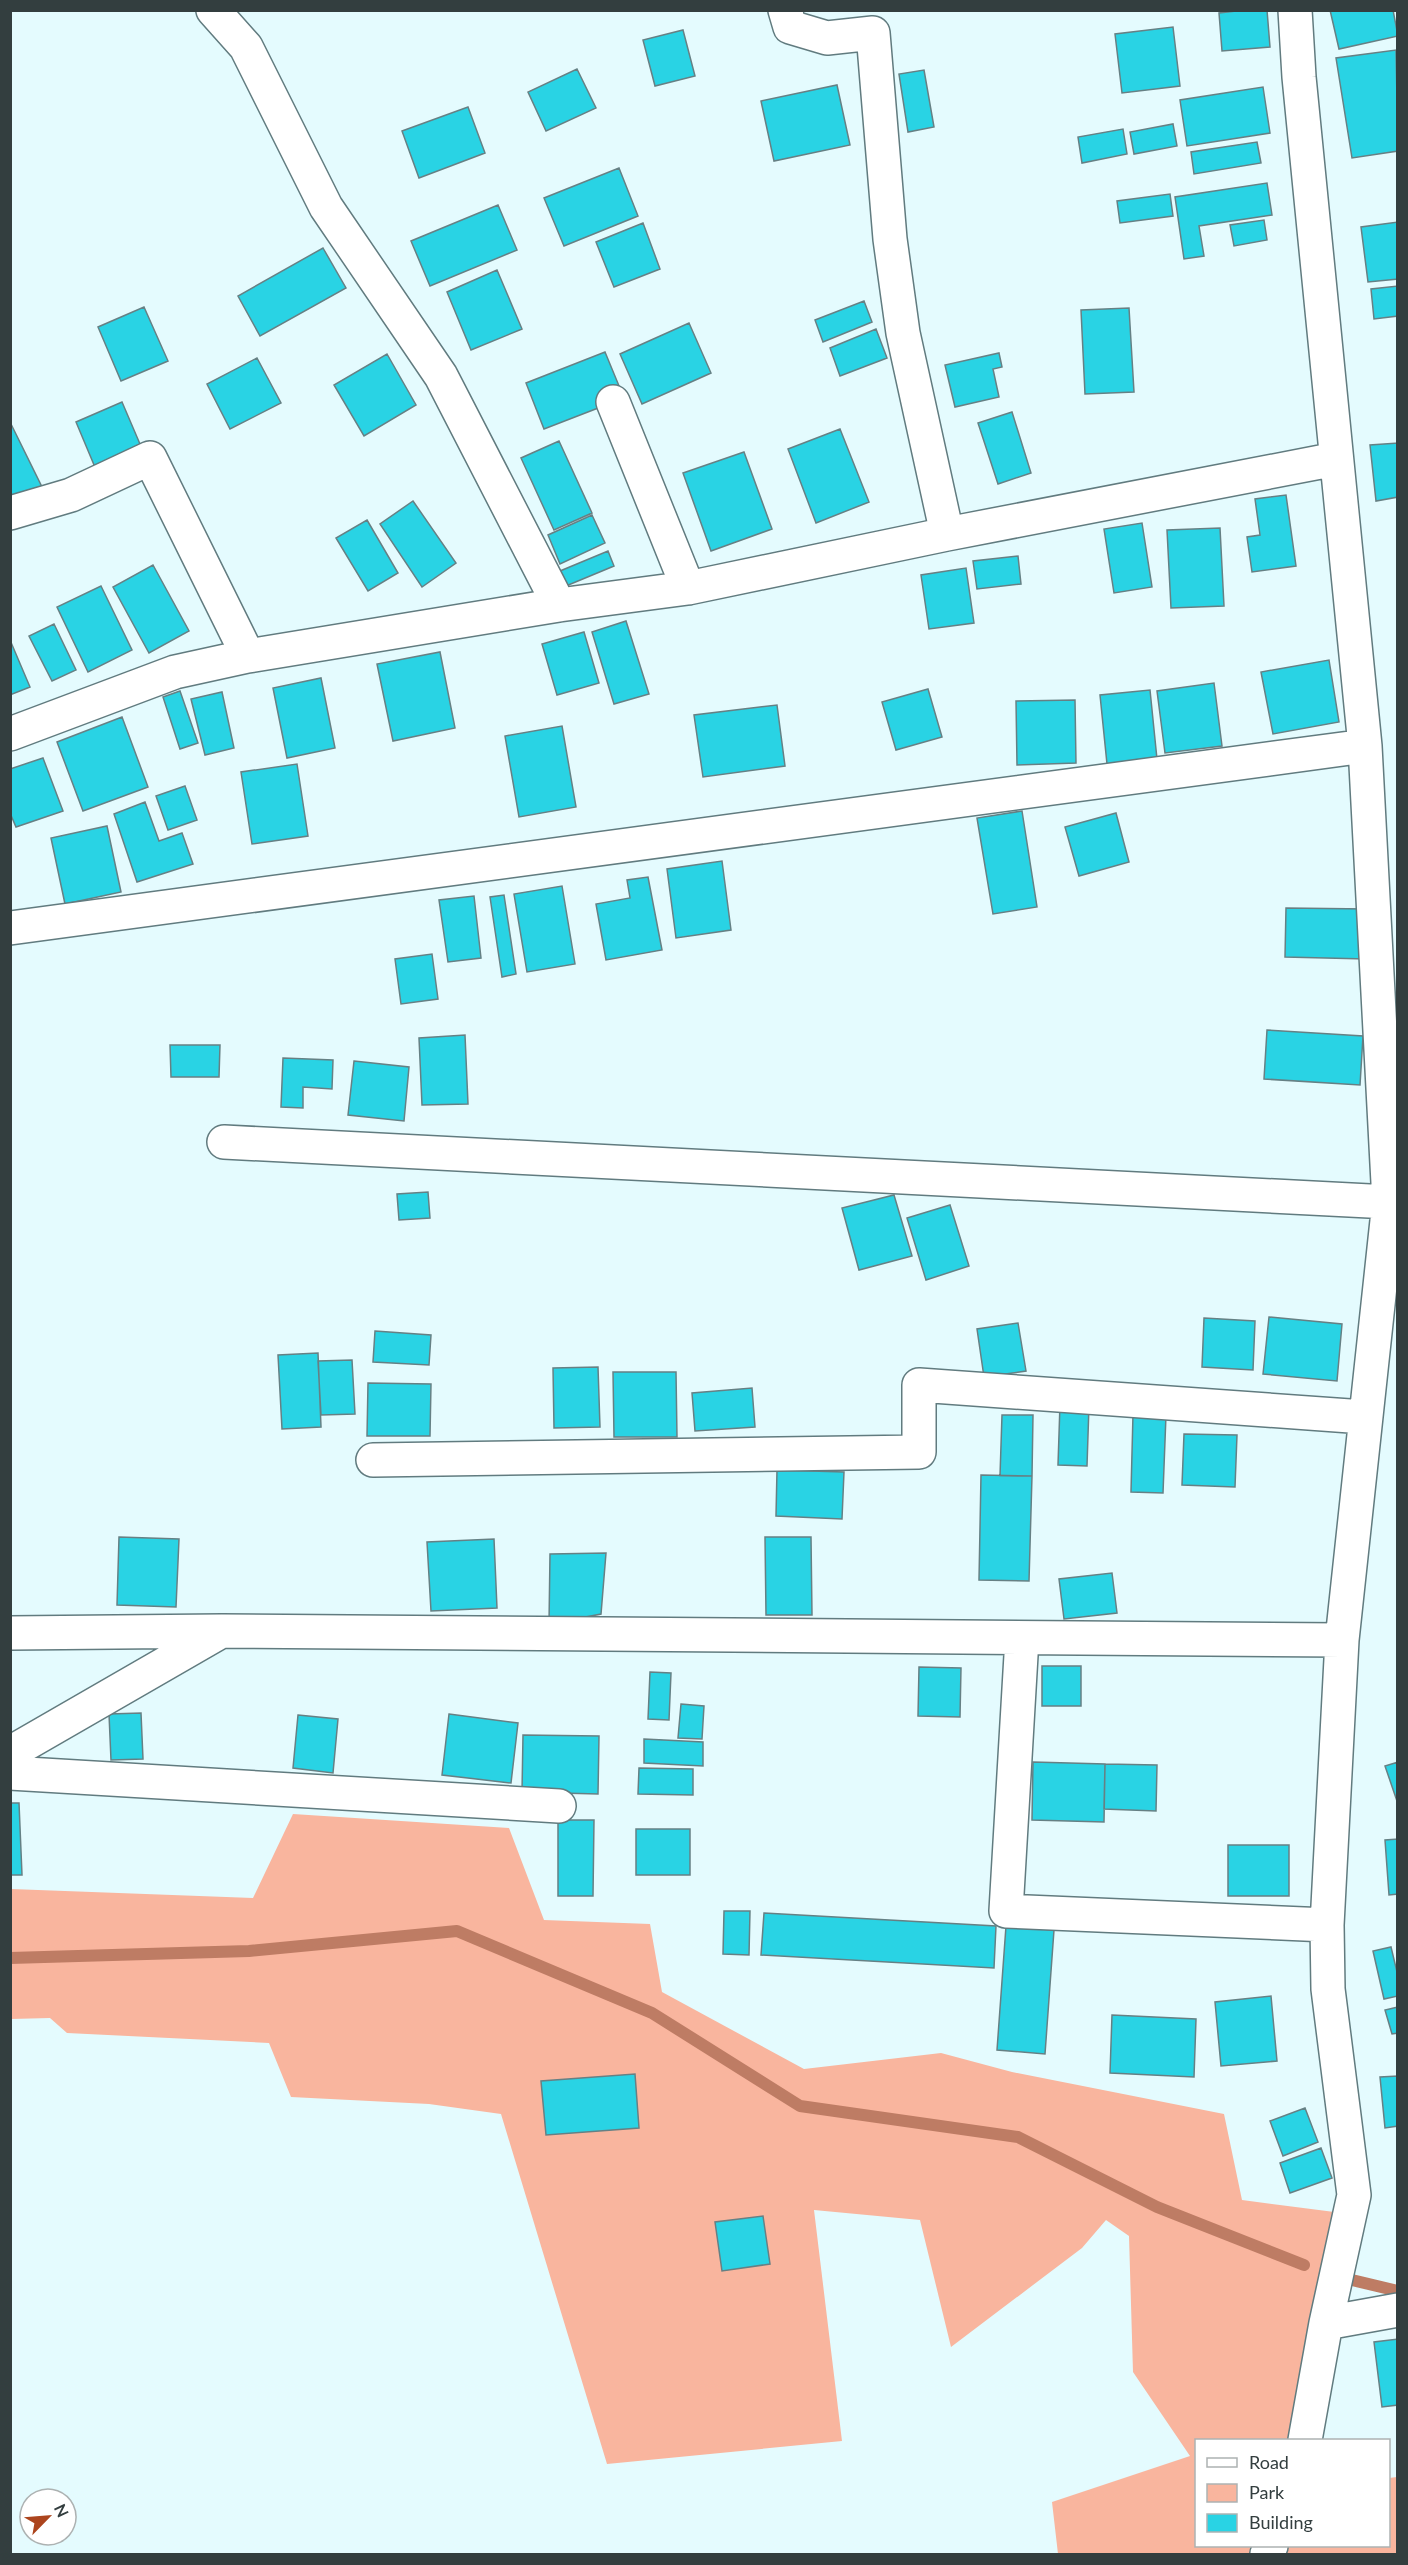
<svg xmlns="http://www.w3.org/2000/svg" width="1408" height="2565" font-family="Lato,sans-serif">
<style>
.green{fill:#f9b59e}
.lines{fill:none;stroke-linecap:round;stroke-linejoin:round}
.stream{stroke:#be7c64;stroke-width:12}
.building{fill:#29d3e4;stroke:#668084;stroke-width:1.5}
.minor-casing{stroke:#617b7f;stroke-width:36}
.minor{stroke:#fff;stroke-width:33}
</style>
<rect width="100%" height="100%" fill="#e4fbfe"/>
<!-- green -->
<path class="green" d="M293 1814 509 1828 544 1920 650 1924 662 1992 804 2069 941 2053 1012 2072 1224 2114 1242 2200 1350 2214 1305 2440H1196V2546H1388L1389 2478 1397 2477V2554H1058L1052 2502 1190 2456 1133 2372 1129 2236 1106 2220 1082 2248 951 2347 920 2220 814 2210 842 2441 607 2464 501 2114 429 2104 291 2097 269 2043 67 2033 50 2018 11 2019V1889L253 1898Z"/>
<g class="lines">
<!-- stream -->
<path class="stream" d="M10 1958 249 1951 457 1931 652 2013 800 2106 1018 2137 1157 2207 1304 2265
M1352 2280 1398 2291"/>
</g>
<!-- building -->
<path class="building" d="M1245 10H1267L1270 47 1222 51 1219 13Z
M1330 10H1393L1398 36 1339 49Z
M1173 27 1180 86 1122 93 1115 34Z
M683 30 695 76 655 86 643 40Z
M1396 50 1398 151 1352 158 1336 58Z
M577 69 596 108 546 131 528 92Z
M924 70 934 127 908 132 899 74Z
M837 85 850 145 774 161 761 101Z
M1263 87 1270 133 1187 146 1180 100Z
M468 107 485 153 419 178 402 131Z
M1173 124 1177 146 1134 154 1130 132Z
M1123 129 1127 154 1082 163 1078 137Z
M1257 142 1261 163 1194 174 1191 152Z
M619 168 638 216 564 246 544 198Z
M1267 183 1272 215 1199 226 1204 256 1184 259 1175 197Z
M1170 194 1173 216 1120 223 1117 201Z
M498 205 517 250 430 286 411 241Z
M1264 220 1267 240 1234 246 1230 225Z
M1398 222V279L1368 282 1361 227Z
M643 223 660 269 614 287 596 242Z
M323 248 346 288 260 336 238 296Z
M497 270 522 329 471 350 447 292Z
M1398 286V316L1374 319 1371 289Z
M864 301 872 322 823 342 815 320Z
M144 307 168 361 121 381 98 327Z
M1129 308 1134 392 1085 394 1081 310Z
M689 323 711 373 642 404 620 354Z
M876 329 887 358 840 376 830 348Z
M605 352 624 398 544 429 526 383Z
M999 353 1002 367 993 369 999 397 955 407 945 365Z
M387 354 416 405 364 436 334 385Z
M257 358 281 403 230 429 207 384Z
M122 402 143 451 97 472 76 422Z
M1012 412 1031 473 998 484 978 423Z
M10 422 42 487 10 502Z
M840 429 869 502 816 523 788 449Z
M559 441 592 513 554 530 521 458Z
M1398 443V497L1376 501 1370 445Z
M744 452 772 529 711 551 683 473Z
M1286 495 1296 566 1252 572 1247 537 1260 535 1255 499Z
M413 501 456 563 422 587 380 524Z
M592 515 605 543 560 564 548 535Z
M367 520 398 573 368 591 336 538Z
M1142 523 1152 587 1114 593 1104 529Z
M1220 528 1224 606 1171 608 1167 530Z
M608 551 614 566 566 586 560 571Z
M1018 556 1021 584 977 589 973 561Z
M153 565 189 631 149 653 113 587Z
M966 568 974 623 929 629 921 575Z
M101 586 132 650 88 672 57 607Z
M626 621 649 694 614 704 592 632Z
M54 624 76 670 52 681 29 636Z
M584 632 599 683 557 695 542 644Z
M10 640 30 687 10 695Z
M440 652 455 728 393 741 377 664Z
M1329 660 1339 722 1273 734 1261 672Z
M321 678 335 748 287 758 273 688Z
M1214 683 1222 746 1165 753 1157 691Z
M928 689 942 737 896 750 882 702Z
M1150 690 1157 759 1107 764 1100 695Z
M180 691 198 743 180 749 163 697Z
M222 692 234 748 205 755 191 699Z
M1075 700 1076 763 1017 765 1016 701Z
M777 705 785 766 703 777 694 715Z
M122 717 148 787 83 811 57 742Z
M562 726 576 807 519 817 505 736Z
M43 758 63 811 16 827 10 813V769Z
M297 764 308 836 252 844 241 772Z
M185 786 197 820 168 830 156 796Z
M145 802 159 841 182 833 193 864 137 882 114 814Z
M1022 811 1037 907 993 914 977 818Z
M1116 813 1129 862 1079 876 1065 827Z
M107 826 121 892 65 904 51 838Z
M722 861 731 930 676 938 667 869Z
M648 877 662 950 606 960 596 904 630 898 627 880Z
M562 886 575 964 527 972 514 894Z
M504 895 516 974 502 977 490 897Z
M474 896 481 958 448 962 439 900Z
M1286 908 1367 909 1366 959 1285 957Z
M432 954 438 999 401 1004 395 959Z
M1267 1030 1363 1036 1360 1085 1264 1079Z
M465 1035 468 1104 422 1105 419 1038Z
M170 1045H220L219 1077H171Z
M283 1058 333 1060 332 1089 303 1087V1108L281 1107Z
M354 1061 409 1067 404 1121 348 1115Z
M428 1192 430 1218 399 1220 397 1194Z
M894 1195 912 1256 859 1270 842 1208Z
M950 1205 969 1266 926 1280 907 1218Z
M1269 1317 1342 1324 1337 1381 1263 1374Z
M1204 1318 1255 1321 1253 1370 1202 1367Z
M1018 1323 1026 1371 984 1377 977 1329Z
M375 1331 431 1335 429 1365 373 1362Z
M318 1353 321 1427 282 1429 278 1355Z
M352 1360 355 1414 321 1415 318 1361Z
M598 1367 600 1427 554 1428 553 1368Z
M613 1372H676L677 1437H614Z
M368 1383 431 1384 430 1436H367Z
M752 1388 755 1427 695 1431 692 1393Z
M1060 1404 1089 1405 1087 1466 1058 1465Z
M1133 1414 1166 1415 1163 1493 1131 1492Z
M1002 1415H1033L1032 1476H1000Z
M1184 1434 1237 1435 1235 1487 1182 1485Z
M777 1470 844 1472 842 1519 776 1516Z
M981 1475 1032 1476 1029 1581 979 1580Z
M119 1537 179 1539 176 1607 117 1605Z
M765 1537H811L812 1615H766Z
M494 1539 497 1608 431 1611 427 1542Z
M606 1553 601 1614 549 1624 550 1554Z
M1112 1573 1117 1613 1064 1619 1059 1579Z
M1042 1666H1081V1706H1042Z
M919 1667 961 1668 960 1717 918 1716Z
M650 1672 671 1673 669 1720 648 1719Z
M681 1704 704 1706 702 1739 678 1738Z
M141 1713 143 1759 111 1760 109 1714Z
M449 1714 518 1723 511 1783 442 1775Z
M298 1715 338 1719 333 1773 293 1768Z
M523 1735 599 1736 598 1794 522 1792Z
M644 1739 703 1742V1766L644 1763Z
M1033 1762 1105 1764 1104 1822 1032 1820Z
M1398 1762V1800L1397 1801 1385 1766Z
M1105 1764 1157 1765 1156 1811 1104 1809Z
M639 1768 693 1769V1795L638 1794Z
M10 1803H19L22 1875H10Z
M558 1820H594L593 1896H558Z
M636 1829H690V1875H636Z
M1398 1839V1894L1389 1895 1385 1840Z
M1228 1845H1289V1896H1228Z
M724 1911H750L749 1955 723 1954Z
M764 1913 996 1926 994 1968 761 1955Z
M1006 1926 1054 1930 1045 2054 997 2050Z
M1391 1947 1398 1976V1996L1384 1999 1373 1951Z
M1271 1996 1277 2061 1221 2066 1215 2002Z
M1398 2007V2033L1392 2034 1385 2010Z
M1112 2015 1196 2019 1194 2077 1110 2073Z
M635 2074 639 2128 546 2135 541 2081Z
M1398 2076V2126L1385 2128 1380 2077Z
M1305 2108 1318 2142 1283 2156 1270 2121Z
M1321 2148 1332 2178 1290 2193 1280 2163Z
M763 2216 770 2264 722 2271 715 2222Z
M1398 2339V2405L1382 2407 1374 2342Z"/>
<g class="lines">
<defs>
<path id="minor" d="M213 10 246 47 326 207 441 376 559 605
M785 10 790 27 827 38 873 33 890 239 903 333 947 534
M1295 10 1299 77 1365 746 1389 1202 1342 1640 1327 1925 1328 1989 1354 2195 1326 2323 1305 2440
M613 402 688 588
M10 513 71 495 150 458 248 656
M10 734 175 672 248 656 559 605 688 588 947 534 1336 459
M10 928 1365 746
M224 1142 1389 1202 1398 1200
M373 1460 919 1452V1385L1364 1417
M10 1633 222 1631 1342 1640
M1022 1638 1006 1911 1327 1925
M10 1753 220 1632
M10 1773 559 1806
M1326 2323 1398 2310
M1267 2554 1271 2546"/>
</defs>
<!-- minor casing -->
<use href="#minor" class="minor-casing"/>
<!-- minor -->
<use href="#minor" class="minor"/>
</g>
<!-- border -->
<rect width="1408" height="2565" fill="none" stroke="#333e3f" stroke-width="24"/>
<!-- legend -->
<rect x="1195" y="2439" width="195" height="108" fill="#ffffff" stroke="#adb2b2" stroke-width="1.5"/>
<rect x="1207" y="2458" width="30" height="9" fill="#ffffff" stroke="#adb2b2" stroke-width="1.5"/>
<text x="1249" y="2469" font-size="18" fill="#333e3f">Road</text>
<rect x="1207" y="2484" width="30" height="18" fill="#f9b59e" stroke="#adb2b2" stroke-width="1.5"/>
<text x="1249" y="2499" font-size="18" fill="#333e3f">Park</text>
<rect x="1207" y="2514" width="30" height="18" fill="#29d3e4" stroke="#adb2b2" stroke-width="1.5"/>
<text x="1249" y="2529" font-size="18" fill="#333e3f">Building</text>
<!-- north arrow -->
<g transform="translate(48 2517) rotate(65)"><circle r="28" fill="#ffffff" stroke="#adb2b2" stroke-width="1.5"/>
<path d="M0-4.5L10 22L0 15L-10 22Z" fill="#ac451e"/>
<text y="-9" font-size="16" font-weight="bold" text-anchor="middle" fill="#333e3f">N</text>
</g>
</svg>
